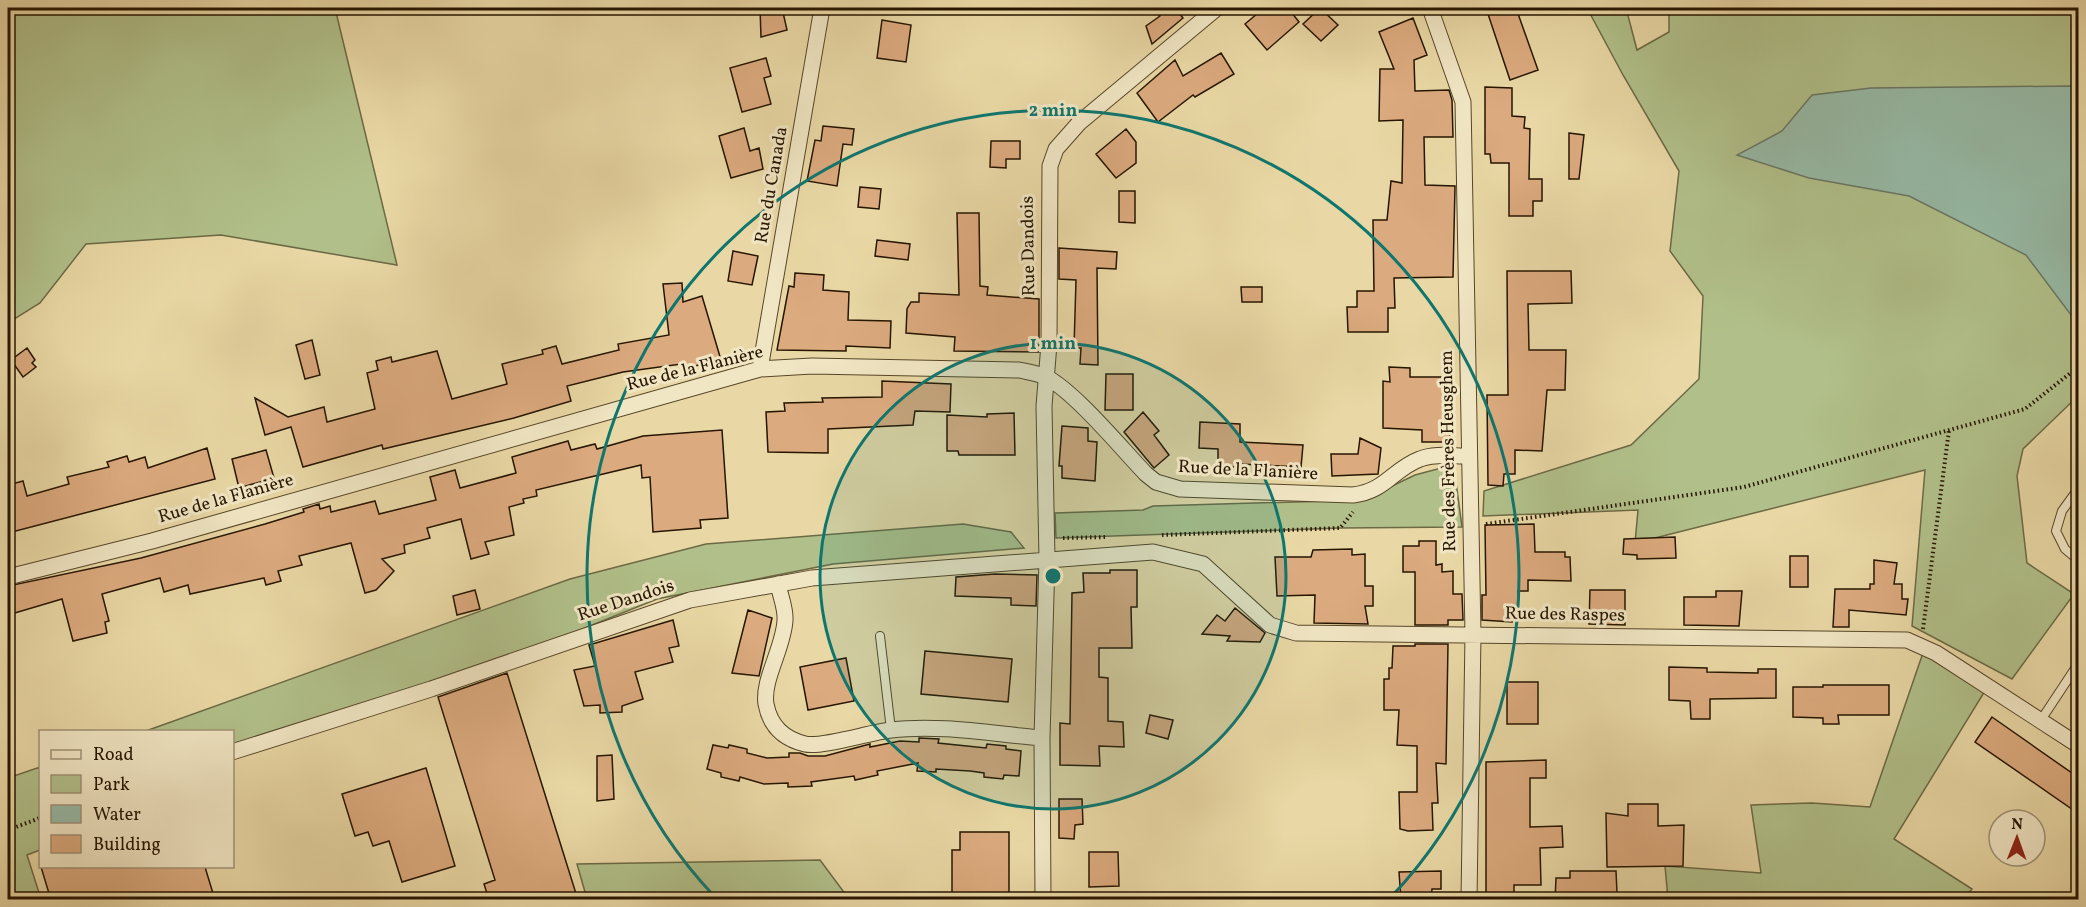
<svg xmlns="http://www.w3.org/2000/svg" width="2086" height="907" font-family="Vollkorn,serif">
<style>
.green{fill:#b1c08a;stroke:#6c6a45;stroke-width:1.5}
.water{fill:#97baa6;stroke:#6a7864;stroke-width:1.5}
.building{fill:#dbaa7e;stroke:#261500;stroke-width:1.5}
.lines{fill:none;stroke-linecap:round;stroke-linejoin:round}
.lane-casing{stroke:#574629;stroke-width:10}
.street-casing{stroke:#574629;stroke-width:17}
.path{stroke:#261500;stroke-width:4;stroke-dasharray:1.5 3;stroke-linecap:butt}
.lane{stroke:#f1e6c4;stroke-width:8}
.street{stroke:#f1e6c4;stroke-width:15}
.ring{fill:none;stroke:#0f766e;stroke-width:3}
.labels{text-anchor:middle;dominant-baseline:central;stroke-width:6;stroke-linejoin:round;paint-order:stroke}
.street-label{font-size:18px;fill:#261500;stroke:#f1e6c4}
.centre{fill:#0f766e;stroke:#f1e6c4;stroke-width:3}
.ring-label{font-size:18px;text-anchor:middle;font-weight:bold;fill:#0f766e;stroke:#f1e6c4;stroke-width:6;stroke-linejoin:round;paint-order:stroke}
</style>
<rect width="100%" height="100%" fill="#e9d8a5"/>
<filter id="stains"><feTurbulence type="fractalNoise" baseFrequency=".00333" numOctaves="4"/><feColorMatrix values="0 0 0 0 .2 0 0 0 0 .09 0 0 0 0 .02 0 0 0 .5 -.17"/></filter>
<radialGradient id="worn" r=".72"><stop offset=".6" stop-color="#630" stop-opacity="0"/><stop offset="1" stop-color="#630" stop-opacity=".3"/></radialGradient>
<!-- green -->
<path class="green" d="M8 8H335L397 265 221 235 86 244 40 303 8 323Z
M1587 8H1626L1637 50 1669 32V8H2078V396L2023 449 2017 476 2027 563 2074 594 2012 679 1912 626 1925 470 1635 543 1638 510 1483 516 1484 491 1631 445 1699 379 1703 296 1670 251 1679 171 1623 75Z
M1441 468 1456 482 1462 527 1340 528 1056 538 1055 513 1143 510 1153 506 1363 500 1415 475Z
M963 524 1011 532 1024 548 833 564 657 599 540 646 438 681 233 744 232 732H143L570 579 706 544Z
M1925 647 1988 686 1894 839 1972 889 1964 899H1668L1665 866 1761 873 1751 805 1812 803 1870 807Z
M40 767V850L27 855 41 899H8V778Z
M820 860 849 899H587L577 864Z"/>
<!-- water -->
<path class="water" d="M2071 86 2078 88V304L2071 315 2026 255 1909 196 1809 178 1737 155 1782 131 1812 95 1871 88Z"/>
<!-- building -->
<path class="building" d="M760 8H782L787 30 761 37Z
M1152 8H1175L1183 18 1152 44 1146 26 1160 16Z
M1264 8H1288L1299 22 1267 50 1245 24Z
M1320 8 1338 25 1321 41 1303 24Z
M1486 8H1516L1538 70 1510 80Z
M1413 18 1427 55 1414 60 1415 91 1449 90 1452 100 1453 137H1424L1425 185 1455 186 1453 277 1394 278 1395 308H1388V332H1348L1347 307H1357V291H1374L1373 220H1387L1391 181 1402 183 1403 120 1379 121 1380 69H1394L1379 32Z
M882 20 911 25 906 62 877 58Z
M1221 53 1234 74 1195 97 1193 95 1158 122 1137 93 1175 60 1183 76Z
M766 58 771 76 764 78 771 104 742 112 730 68Z
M1485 87 1512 88V116L1525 117 1524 128 1530 129 1529 179H1542V201H1533V216H1509V163H1491L1490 154H1485Z
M823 126 854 129 852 145 843 144 837 186 807 181 815 140 821 141Z
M744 128 750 151 759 148 763 169 731 178 719 136Z
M1126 129 1136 142V163L1116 178 1096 154Z
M1569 133 1584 135 1579 179H1569Z
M991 141H1020V159H1006V168L990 167Z
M860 187 881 189 879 209 858 207Z
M1119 191H1135V223L1119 222Z
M957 213H979L980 286 988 287 987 295 1039 299V352L954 351 955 337 906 333 907 309 911 302H919V293L959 295Z
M877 240 910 244 908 260 875 256Z
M1059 248 1117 252 1116 269 1097 268 1098 365 1080 364 1081 348H1074L1076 280 1059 279Z
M733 251 758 256 752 285 728 281Z
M1507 271H1571L1572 303 1528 304 1529 350H1566L1565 390H1547L1542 451 1515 450V474H1504L1503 486 1488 485 1487 395H1508Z
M795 273 824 275 823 290 849 292 848 320 891 321 890 348 846 346V351L777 350 789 286 794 287Z
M682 283 683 302 702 296 721 360 682 369 681 364 623 372 567 386 571 401 514 418 383 449 382 445 303 467 291 427 265 435 255 398 288 417 324 407 327 422 375 409 367 373 378 370 376 361 391 357 392 362 437 351 452 399 507 384 502 364 543 354 542 350 556 346 562 364 619 350 618 344 669 335 663 284Z
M1241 287H1262V302H1242Z
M312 340 320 375 305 379 296 345Z
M27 348 35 360 32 363 36 367 23 377 11 360Z
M1389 367 1410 368V377H1450V438L1443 442H1422V430L1383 428V381L1390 382Z
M1106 374H1133V410H1105Z
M882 381 951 384 950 412 915 411 913 425 828 429V453L768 452 766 412 785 411 784 403 823 402 822 398 882 397Z
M1143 412 1159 431 1154 435 1169 455 1154 468 1124 432Z
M1014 413 1015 455H959L958 451H947V415L987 417V414Z
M1200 422 1240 424V442L1303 445 1301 467 1239 464V467H1218V449L1199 448Z
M1062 426 1088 428V441L1097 442 1095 481 1062 478V466H1059Z
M722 430 728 518 700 520 701 528 653 532 650 477 642 478 641 465 536 490 537 496 523 499 524 503 509 507 514 535 485 542 489 554 471 559 461 519 427 528 430 538 404 545 405 553 382 559 394 571 376 590 365 593 351 543 299 556 302 565 278 571 281 581 266 585 264 578 190 594 188 585 164 592 160 578 102 594 109 621 105 622 107 633 73 641 62 599 8 615V586L141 558 265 524 304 512 303 509 319 504 320 509 330 506 331 512 375 501 379 514 436 500 430 477 455 470 460 488 516 473 512 457 568 441 571 450 595 444 597 449 643 436Z
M1360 438 1381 448 1378 474 1332 476 1331 454H1358Z
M207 448 215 479 8 533V485L23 481 27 496 69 484 67 477 109 467 107 462 127 456 129 462 145 457 148 468Z
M266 450 274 478 239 488 232 459Z
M1534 524 1535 552H1565V557H1570L1571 581 1528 580V591H1518V607H1512V622L1482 620V595H1486L1485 525Z
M1675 537 1676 558 1637 559V555L1623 554 1624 539Z
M1419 541H1436V565L1442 564V572L1453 571V594H1462L1463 620H1448V625H1415V572H1403V546H1419Z
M1352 549V555L1365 554V586H1373V606H1365L1368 624 1314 623 1315 595 1277 596 1275 557H1311L1313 550Z
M1790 556H1808V587H1790Z
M1874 560 1897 563 1894 584H1902V599H1908L1906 615 1849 610V627H1833L1835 589H1870V584H1874Z
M1110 570H1137V607H1131L1132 648H1099V677L1108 678V721L1123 722 1124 747 1099 746 1100 766 1060 765V723L1070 724 1072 593 1084 592 1083 573H1110Z
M995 574 1037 575 1036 606 1011 605V598L955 596 956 577Z
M475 590 480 609 457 615 453 596Z
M1590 590H1625V625L1589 624Z
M1716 591H1742L1739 626 1684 625V597H1716Z
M1235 608 1265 633 1260 642 1227 641 1230 636 1202 634 1217 615 1225 621Z
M748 610 772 618 759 676 732 673Z
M673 620 679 646 669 648 673 662 635 672 643 699 622 706V712L600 713V705L584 706 574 670 595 666 589 645Z
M1415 644H1448L1446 764 1436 763 1438 803H1432L1433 830 1408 831 1400 829 1399 792H1417V746L1397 745 1399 710H1384V679H1389V668H1392L1393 646H1415Z
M925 651 1012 659 1008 702 921 694Z
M846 658 854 701 808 710 800 667Z
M1669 667 1707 668V672L1758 673V669H1776V698L1710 699V719H1691L1690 701 1669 700Z
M507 673 578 900H489L484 884 495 880 438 697Z
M1507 682H1538V724H1507Z
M1823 685H1889V715H1838L1839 724H1823V718L1793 717V687H1823Z
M1150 715 1173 720 1168 739 1146 733Z
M1992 717 2079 778V814L1975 742Z
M919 738 939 739 938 743 986 748 987 744 1006 746V749L1021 751 1019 776 1004 775 1003 779 984 777V773L970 771 936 769V772L917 771 918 763 877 771 878 775 855 780 854 776 811 782 812 786 788 787V783L764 784 740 777 739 781 721 777V773L707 769 713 745 728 748 729 745 747 749V753L767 758 789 757V753H800L808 756H825L870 744V747L900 741 919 742Z
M612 755 614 799 597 801V756Z
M1546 760V778H1530V827L1562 826 1563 847 1540 848 1541 885H1514V900H1495V895L1486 894V762Z
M426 768 455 866 402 882 389 841 373 846 368 832 355 836 342 794Z
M1059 799H1082L1083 824 1075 825 1074 839 1059 838Z
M1628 804H1658V826L1684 825 1683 866 1607 867 1606 813 1628 816Z
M960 832H1009V900H952V850H960Z
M1089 852H1118L1119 886 1089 887Z
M41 867H205L215 900H51Z
M1441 871V889H1432L1431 900H1401L1399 872Z
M1570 871H1616L1617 893H1572V900H1555L1556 878H1570Z"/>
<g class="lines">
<defs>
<path id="lane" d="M2078 489 2062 511 2056 531 2065 549 2078 560
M880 636 891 730
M2041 720 2078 664"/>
<path id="street" d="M1430 8 1463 102 1473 634 1469 900
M760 369 822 8
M8 577 152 541 760 369 812 366 1019 370C1028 372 1037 373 1046 377 1075 392 1122 449 1146 474L1156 482 1180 489 1353 495C1386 491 1393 469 1420 459 1434 453 1453 456 1467 456
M778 584C780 595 786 609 785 620 784 647 762 680 766 704 770 726 784 739 805 744 821 748 871 732 891 730 940 724 993 734 1042 738
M232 752 431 689 690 600 812 578 1153 552 1203 564 1270 625 1296 633 1907 640 1936 653 2078 745
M1043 900 1042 738 1047 559 1044 406 1049 344 1050 166 1056 149 1079 123 1217 8"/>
</defs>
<!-- lane casing -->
<use href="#lane" class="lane-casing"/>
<!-- street casing -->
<use href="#street" class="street-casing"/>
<!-- path -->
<path class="path" d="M1486 524 1744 487 2025 409 2078 367
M1162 535 1340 528 1353 512
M1063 538 1106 537
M1923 629 1949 430
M8 830 40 818"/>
<!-- lane -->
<use href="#lane" class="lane"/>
<!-- street -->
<use href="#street" class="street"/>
</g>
<!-- distance rings -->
<circle cx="1053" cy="576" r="233" fill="#0f766e" fill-opacity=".12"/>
<g class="ring">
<circle cx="1053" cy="576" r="233"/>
<path d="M715 897A466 466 0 1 1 1391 897"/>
</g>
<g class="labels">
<!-- street labels -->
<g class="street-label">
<text transform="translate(772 185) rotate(-80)">Rue du Canada</text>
<text transform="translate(1029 246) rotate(-91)">Rue Dandois</text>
<text transform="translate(695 369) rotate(-14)">Rue de la Flanière</text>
<text transform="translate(1449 451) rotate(-91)">Rue des Frères Heusghem</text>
<text transform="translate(1248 471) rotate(3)">Rue de la Flanière</text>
<text transform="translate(226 499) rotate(-16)">Rue de la Flanière</text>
<text transform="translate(626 601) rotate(-18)">Rue Dandois</text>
<text transform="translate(1565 615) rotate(1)">Rue des Raspes</text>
</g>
</g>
<circle cx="1053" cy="576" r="9" class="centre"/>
<g class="ring-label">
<text x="1053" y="116">2 min</text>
<text x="1053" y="349">1 min</text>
</g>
<!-- margin -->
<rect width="2086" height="907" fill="none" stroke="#e9d8a5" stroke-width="30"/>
<rect x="9" y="9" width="2068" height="889" fill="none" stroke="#261500" stroke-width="3"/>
<rect x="15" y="15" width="2056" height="877" fill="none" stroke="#261500" stroke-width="1.5"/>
<!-- legend -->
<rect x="39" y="730" width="195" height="138" fill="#f1e6c4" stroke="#a09276" stroke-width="1.5"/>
<rect x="51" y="750" width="30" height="9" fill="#f1e6c4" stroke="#a09276" stroke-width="1.5"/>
<text x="93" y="760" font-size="18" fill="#261500">Road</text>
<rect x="51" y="775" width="30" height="18" fill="#b1c08a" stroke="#a09276" stroke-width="1.5"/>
<text x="93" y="790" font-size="18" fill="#261500">Park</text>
<rect x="51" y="805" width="30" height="18" fill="#97baa6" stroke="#a09276" stroke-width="1.5"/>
<text x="93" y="820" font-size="18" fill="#261500">Water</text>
<rect x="51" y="835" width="30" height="18" fill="#dbaa7e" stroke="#a09276" stroke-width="1.5"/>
<text x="93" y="850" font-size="18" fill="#261500">Building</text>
<!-- north arrow -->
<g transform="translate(2017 838) rotate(1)"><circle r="28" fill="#f1e6c4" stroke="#a09276" stroke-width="1.5"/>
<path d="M0-4.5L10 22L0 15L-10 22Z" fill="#8f2418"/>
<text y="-9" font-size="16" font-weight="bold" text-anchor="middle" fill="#261500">N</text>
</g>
<rect width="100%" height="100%" filter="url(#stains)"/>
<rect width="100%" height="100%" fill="url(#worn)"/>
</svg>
